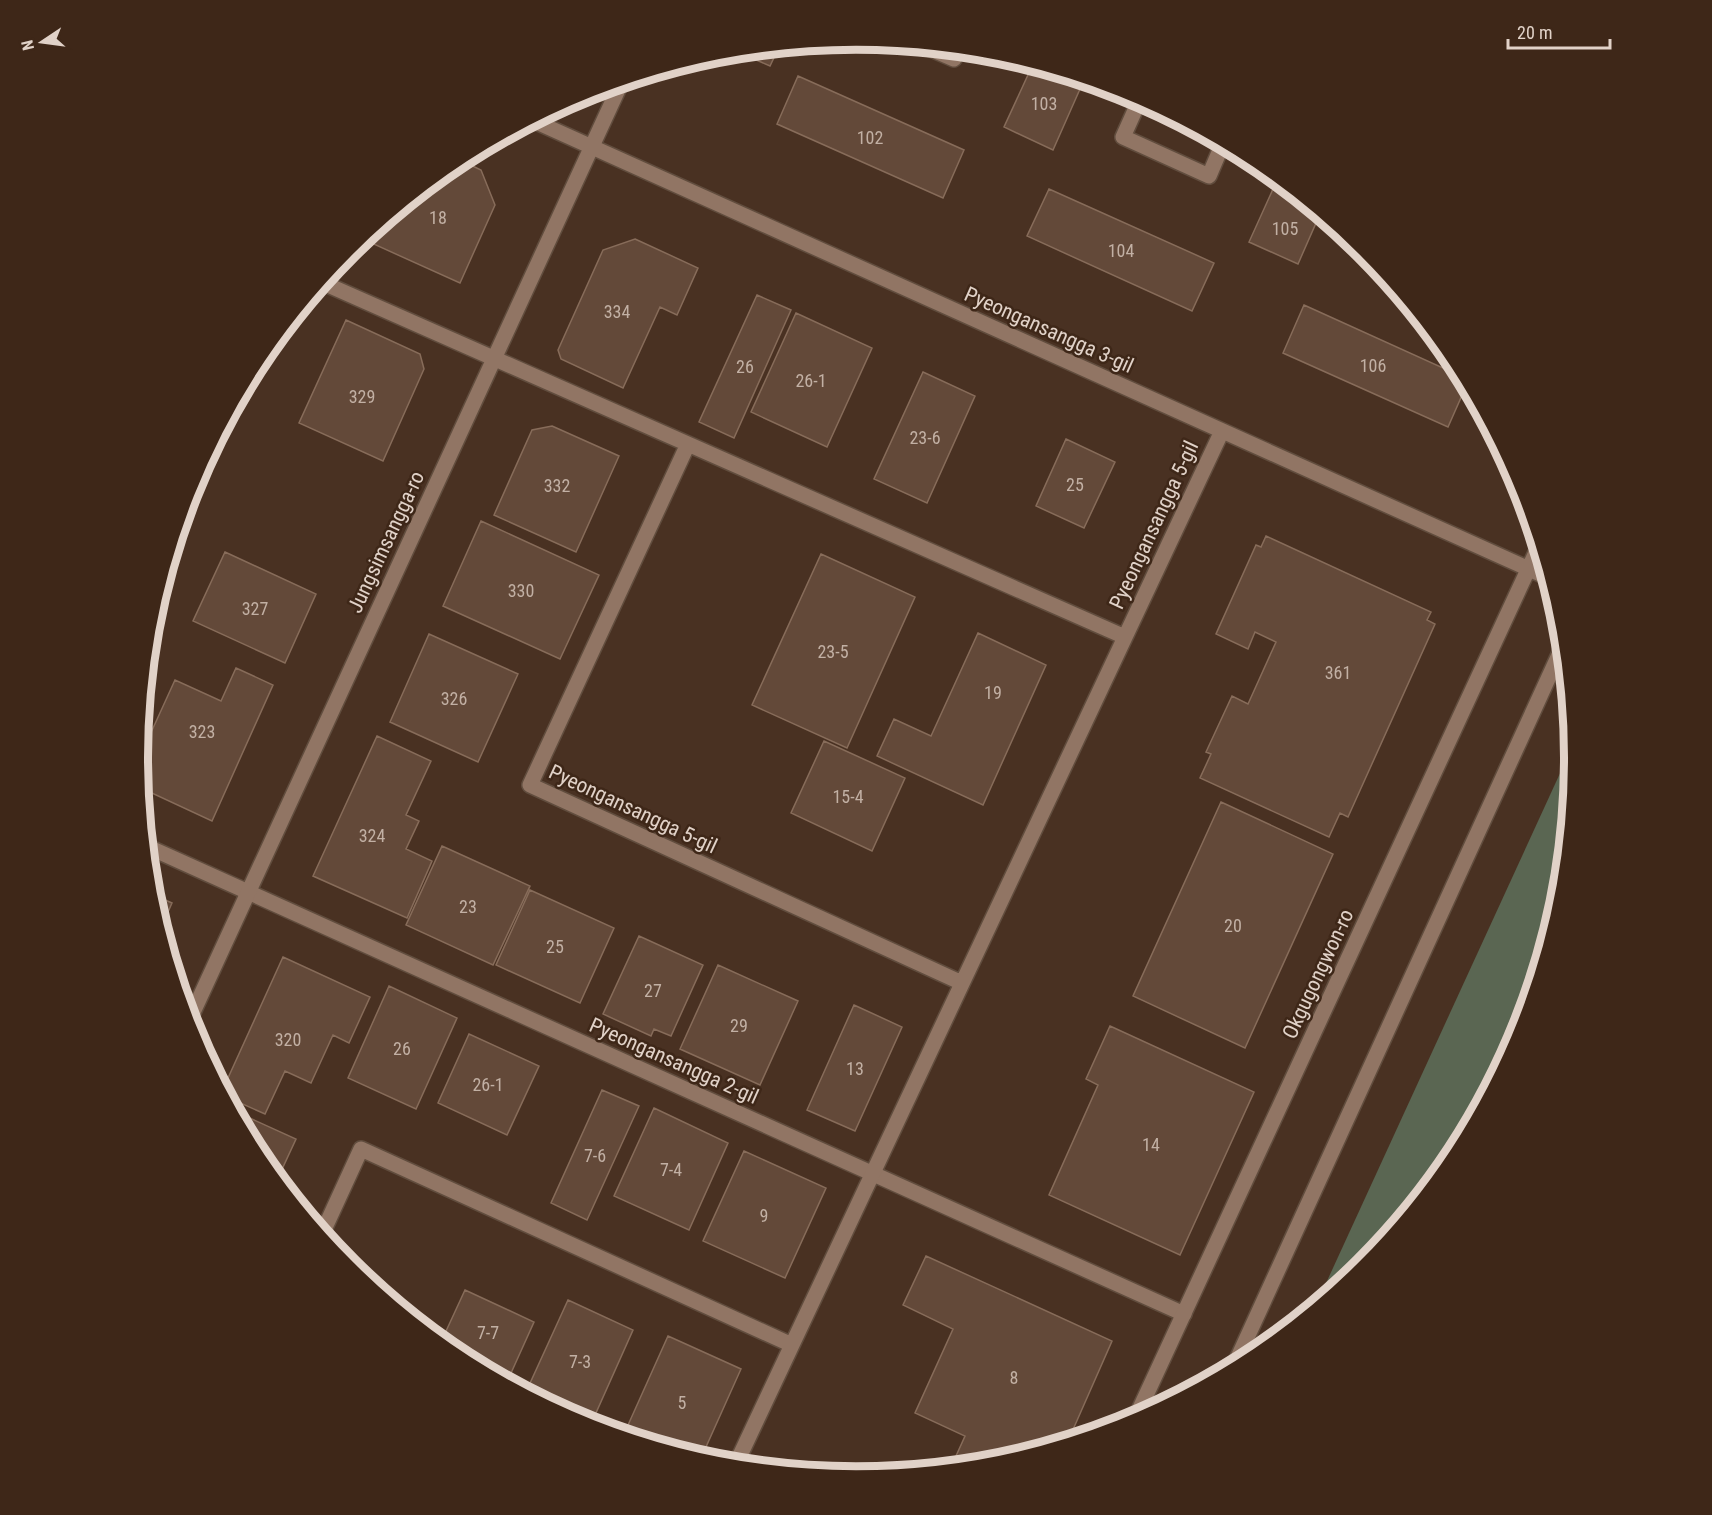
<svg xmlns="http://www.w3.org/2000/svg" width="1712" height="1515" font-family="'Roboto Condensed',sans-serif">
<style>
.green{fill:#5a6652}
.building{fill:#634939;stroke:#876c5a;stroke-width:1.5}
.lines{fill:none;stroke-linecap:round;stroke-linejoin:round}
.lane-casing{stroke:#614d3e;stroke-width:18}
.street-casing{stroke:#614d3e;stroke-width:18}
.secondary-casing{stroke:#614d3e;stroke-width:18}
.lane{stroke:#917564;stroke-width:15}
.street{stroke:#917564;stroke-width:15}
.secondary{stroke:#917564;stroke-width:15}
.labels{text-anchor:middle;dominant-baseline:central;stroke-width:5;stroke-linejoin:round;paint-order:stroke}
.number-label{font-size:18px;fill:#c2b0a4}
.street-label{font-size:21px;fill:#e1d2c8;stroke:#3e2718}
.rim{fill:none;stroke:#e1d2c8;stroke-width:8}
</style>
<rect width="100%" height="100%" fill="#493122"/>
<!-- green -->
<path class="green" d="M1573 745 1574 758 1561 898 1520 1033 1453 1157 1364 1266 1316 1305Z"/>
<!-- building -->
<path class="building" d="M779 47 770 66 736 51Z
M1033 64 1084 80 1053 150 1004 127Z
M798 76 964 150 943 198 777 124Z
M458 159 481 170 495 205 460 283 367 241 373 229Z
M1278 178 1320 214 1298 264 1249 242Z
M1049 189 1214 263 1192 311 1027 236Z
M635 239 698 268 677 315 660 307 623 388 561 359 558 350 603 250Z
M757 295 791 310 734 438 699 422Z
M1304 305 1463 377 1467 384 1448 427 1283 353Z
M796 313 872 348 827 447 751 412Z
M346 320 420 354 424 369 383 461 299 423Z
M923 372 975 396 927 503 874 479Z
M552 426 619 456 576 552 494 515 532 430Z
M1066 439 1115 462 1084 528 1036 506Z
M481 521 599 575 560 659 443 606Z
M1266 536 1431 612 1427 620 1435 624 1348 817 1340 813 1329 837 1200 778 1211 754 1206 752 1232 696 1248 704 1276 642 1255 632 1248 649 1216 634 1256 545 1261 547Z
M225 552 316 594 285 663 193 621Z
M821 554 915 597 847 748 752 705Z
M978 633 1046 665 983 805 877 756 894 719 931 736Z
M429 634 518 674 478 762 390 722Z
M236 668 273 685 212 821 141 788 138 761 175 680 221 701Z
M377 736 431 761 406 815 419 821 406 849 432 861 407 918 313 876Z
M824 741 905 778 872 851 791 813Z
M1221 802 1333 854 1245 1048 1133 996Z
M442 846 530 886 493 965 406 925Z
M530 890 614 928 580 1003 496 965Z
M151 894 172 903 161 928 151 897Z
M639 936 703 965 671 1036 654 1029 651 1036 603 1014Z
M283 957 370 997 349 1043 333 1035 311 1083 285 1071 265 1114 227 1097 223 1089Z
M718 965 798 1001 760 1085 680 1049Z
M389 986 457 1018 416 1109 348 1078Z
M854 1005 902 1027 855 1131 807 1110Z
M1110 1026 1254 1092 1180 1255 1049 1195 1098 1085 1086 1079Z
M469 1034 539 1066 507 1135 438 1103Z
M602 1090 639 1106 587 1220 551 1203Z
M654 1108 728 1143 689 1230 614 1196Z
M234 1111 296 1139 277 1180 258 1156Z
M744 1151 826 1188 785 1278 703 1241Z
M926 1256 1112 1341 1068 1441 996 1462 951 1467 965 1436 915 1413 953 1329 903 1305Z
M465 1290 534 1322 507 1382 457 1355 441 1342Z
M568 1300 633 1330 591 1424 581 1421 526 1392Z
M668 1336 741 1369 701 1458 624 1434Z"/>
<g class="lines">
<defs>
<path id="lane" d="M924 46 954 59 958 49
M1140 99 1123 137 1209 176 1223 143"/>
<path id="street" d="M146 846 1184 1314"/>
<path id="secondary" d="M532 120 1549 578
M321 282 1125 637
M688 444 530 785 962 983
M189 1021 622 81
M322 1234 361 1149 792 1345
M1234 1366 1563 646
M1135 1419 1539 546
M736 1464 1222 431"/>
</defs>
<!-- lane casing -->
<use href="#lane" class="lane-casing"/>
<!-- street casing -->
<use href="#street" class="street-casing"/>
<!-- secondary casing -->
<use href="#secondary" class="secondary-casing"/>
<!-- lane -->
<use href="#lane" class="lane"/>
<!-- street -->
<use href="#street" class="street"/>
<!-- secondary -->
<use href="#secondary" class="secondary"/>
</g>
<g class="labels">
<!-- number labels -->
<g class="number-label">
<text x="1044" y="103">103</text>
<text x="870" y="137">102</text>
<text x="438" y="217">18</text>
<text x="1285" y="228">105</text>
<text x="1121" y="250">104</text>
<text x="617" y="311">334</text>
<text x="1373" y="365">106</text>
<text x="745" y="366">26</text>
<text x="811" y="380">26-1</text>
<text x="362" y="396">329</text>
<text x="925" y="437">23-6</text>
<text x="1075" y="484">25</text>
<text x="557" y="485">332</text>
<text x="521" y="590">330</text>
<text x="255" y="608">327</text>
<text x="833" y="651">23-5</text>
<text x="1338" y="672">361</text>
<text x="993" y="692">19</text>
<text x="454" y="698">326</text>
<text x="202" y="731">323</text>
<text x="848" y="796">15-4</text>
<text x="372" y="835">324</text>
<text x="468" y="906">23</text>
<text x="1233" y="925">20</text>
<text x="555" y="946">25</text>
<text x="653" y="990">27</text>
<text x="739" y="1025">29</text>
<text x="288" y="1039">320</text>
<text x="402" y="1048">26</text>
<text x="855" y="1068">13</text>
<text x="488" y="1084">26-1</text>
<text x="1151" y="1144">14</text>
<text x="595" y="1155">7-6</text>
<text x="671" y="1169">7-4</text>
<text x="764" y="1215">9</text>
<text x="488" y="1332">7-7</text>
<text x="580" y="1361">7-3</text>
<text x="1014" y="1377">8</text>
<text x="682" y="1402">5</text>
</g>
<!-- street labels -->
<g class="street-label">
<text transform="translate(1049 330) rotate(24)">Pyeongansangga 3-gil</text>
<text transform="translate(1154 525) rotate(-65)">Pyeongansangga 5-gil</text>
<text transform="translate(386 542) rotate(-65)">Jungsimsangga-ro</text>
<text transform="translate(633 809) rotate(25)">Pyeongansangga 5-gil</text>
<text transform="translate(1318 974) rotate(-65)">Okgugongwon-ro</text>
<text transform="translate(674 1061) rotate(24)">Pyeongansangga 2-gil</text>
</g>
</g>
<!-- crop -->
<path d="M0 0H1712V1515H0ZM148 758a708 708 0 1 1 1416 0a708 708 0 1 1-1416 0Z" fill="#3e2718" fill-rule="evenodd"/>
<path class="rim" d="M148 758a708 708 0 1 1 1416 0a708 708 0 1 1-1416 0Z"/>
<!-- north arrow -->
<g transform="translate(42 42) rotate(257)" stroke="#3e2718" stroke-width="4.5" paint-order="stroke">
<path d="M0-4.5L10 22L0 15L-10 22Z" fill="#e1d2c8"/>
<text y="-9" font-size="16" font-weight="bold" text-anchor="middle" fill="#e1d2c8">N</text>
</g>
<!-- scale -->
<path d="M1508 39v9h102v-9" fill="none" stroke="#e1d2c8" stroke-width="3"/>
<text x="1517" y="39" font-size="18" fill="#e1d2c8" stroke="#3e2718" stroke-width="4.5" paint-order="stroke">20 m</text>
</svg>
